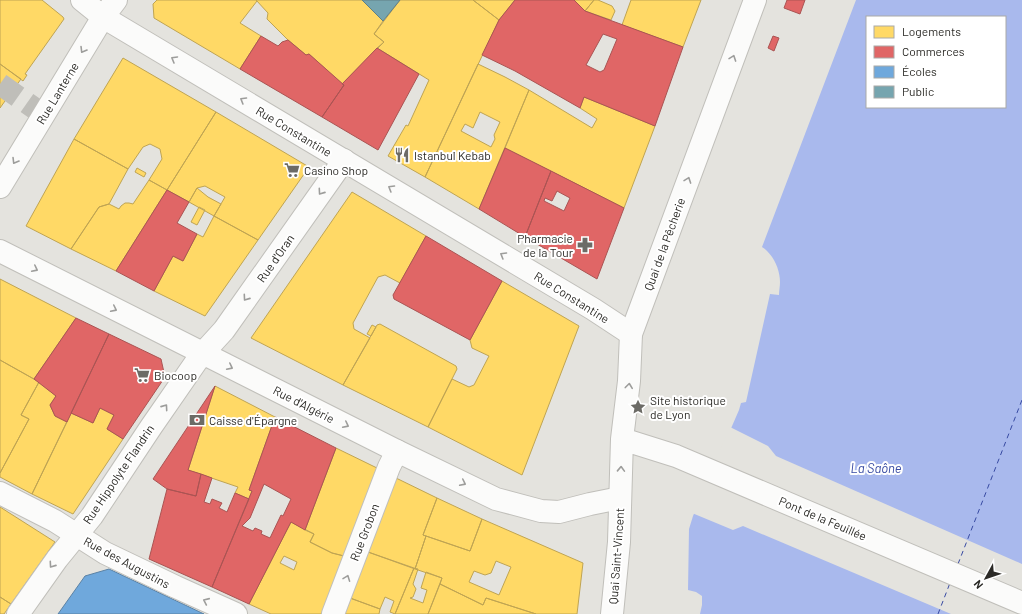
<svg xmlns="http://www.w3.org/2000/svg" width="1022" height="614" font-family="Barlow,sans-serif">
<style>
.water{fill:#a9b9ed;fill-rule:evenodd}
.pier{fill:#e4e3de}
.homes{fill:#ffd966;stroke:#bfa453;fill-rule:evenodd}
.shops{fill:#e06666;stroke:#aa5453;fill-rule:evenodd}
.schools{fill:#6fa8dc;stroke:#5b82a5}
.public{fill:#76a5af;stroke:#608086}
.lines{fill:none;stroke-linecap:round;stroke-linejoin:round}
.ferry{stroke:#374aa2;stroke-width:1;stroke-dasharray:5 4;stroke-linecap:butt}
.street-tunnel{stroke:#bfbeb9;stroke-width:22;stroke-dasharray:22 11;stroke-linecap:butt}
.street-casing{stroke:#c0bfba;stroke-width:24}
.secondary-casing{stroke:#c0bfba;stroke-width:24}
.primary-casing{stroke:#c0bfba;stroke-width:24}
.street{stroke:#fbfbfa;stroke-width:22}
.secondary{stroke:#fbfbfa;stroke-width:22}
.primary{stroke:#fbfbfa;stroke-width:22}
.oneway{stroke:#9d9d9b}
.labels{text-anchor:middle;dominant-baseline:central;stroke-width:4;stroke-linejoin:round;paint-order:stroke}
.street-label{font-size:12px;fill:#2b2a26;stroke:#fff}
.poi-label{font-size:12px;fill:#2b2a26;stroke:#fff;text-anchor:start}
.water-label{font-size:13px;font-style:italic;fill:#374aa2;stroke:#fff}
</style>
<rect width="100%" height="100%" fill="#e4e3de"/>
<!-- water -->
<path class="water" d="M856 0H1022V614H700L702 605V596L696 592 688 590 689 529 693 516 739 410 741 403 746 402 770 294 779 295C779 291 780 286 780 282 780 269 773 254 762 247ZM867 17H1005V107H867Z"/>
<!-- pier -->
<path class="pier" d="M730 427 768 446 776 456 1022 564V614H951L743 526 733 530 692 513Z"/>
<!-- homes -->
<path class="homes" d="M0 0H42L63 17 64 19 25 74 27 75 23 81 0 64Z
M157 0H256L257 1 240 23 261 36 240 69 154 18 153 4Z
M256 0H362L383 21 374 34 384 42 342 84 309 54 306 55 288 40 267 19 268 13Z
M400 0H473L499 20 425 177 388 156 406 125 408 126 429 80 377 48 384 42 374 34Z
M473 0H515L499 20Z
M574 0H594L585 11Z
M594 0H598L612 6 615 11 611 20 585 11Z
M631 0H701L683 47 622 25Z
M123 58 216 112 167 190 149 180 162 159 160 149 150 144 143 147 128 169 74 139Z
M0 64 21 79 10 94 0 87Z
M478 64 505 77 529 90 479 209 425 177ZM480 112 500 122 494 135 495 139 491 147 461 131 465 124 473 128Z
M0 87 10 94 0 108Z
M529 90 592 128 597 119 580 108 584 97 655 126 624 208 505 148Z
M216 112 309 167 258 240 214 216 225 197 205 186 197 188 189 202 167 190Z
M74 139 128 169 109 204 99 207 71 249 26 226Z
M137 168 146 173 144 177 135 172Z
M149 180 167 190 116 271 71 249 99 207 109 204 119 209 121 206 125 203H129L133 204Z
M197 188 208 197 221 204 214 216 189 202Z
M352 192 426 236 400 283 385 275 378 277 353 323 354 329 370 338 343 385 251 338Z
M199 207 205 210 197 225 191 222Z
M214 216 258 240 205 316 154 291 173 256 183 261 197 234 203 237Z
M0 279 76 318 34 379 0 360Z
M502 281 579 326 522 475 428 427 452 379 469 387 474 385 489 356 472 348 470 340Z
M380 324 456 366 457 369 428 427 343 385 377 325Z
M372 325 376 327 371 336 367 334Z
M0 360 39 382 21 415 29 419 0 473Z
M39 382 56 396 50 405 55 416 67 422 32 494 0 477V473L29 419 21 415Z
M215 386 275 417 249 490 252 491 249 499 235 493 238 487 188 470Z
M100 408 114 415 107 429 123 439 73 514 32 494 71 413 93 423Z
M336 448 377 468 344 556 332 553 310 542 314 534 305 530Z
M396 478 437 498 423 535 426 536 415 569 368 552Z
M437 498 482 519 470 551 423 535Z
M0 507 55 542 11 604 0 597Z
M482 519 583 563 577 614H536L486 598 483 605 440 584 442 578 415 569 426 536 470 551ZM496 561 511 567 499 595 469 582 474 571 485 575 491 573Z
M291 522 314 534 310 542 332 553 344 556 322 614H271L249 604ZM284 556 297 562 294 570 280 563Z
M368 552 414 568 395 614 390 612 394 601 385 597 380 609 350 598Z
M414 568 418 569 413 584 416 589 413 597 410 598 423 603 427 590 421 588 426 572 442 578 428 614H395Z
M440 584 483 605 486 598 536 614H428Z
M0 597 11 604 4 614H0Z
M350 598 380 609 379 614H344Z"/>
<!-- shops -->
<path class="shops" d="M515 0H574L585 11 683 47 655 126 584 97 580 108 515 71 482 55 499 20ZM603 34 617 39 604 70 600 72 586 65Z
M787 0H805L800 14 784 8Z
M261 36 278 46 282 42 288 40 306 55 309 54 344 85 322 117 240 69Z
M773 36 779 38 774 51 768 48Z
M377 48 419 74 378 150 322 117 344 85 342 84Z
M505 148 551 171 525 237 479 209Z
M551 171 624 208 597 279 525 237ZM557 191 570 198 564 211 544 201 545 198 552 201Z
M167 190 189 202 177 223 197 234 183 261 173 256 154 291 116 271Z
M426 236 502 281 470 340 394 299 393 295Z
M76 318 109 334 67 422 55 416 50 405 56 396 34 379Z
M109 334 161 359 165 377 123 439 107 429 114 415 100 408 93 423 71 413Z
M215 386 188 470 201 474 196 496 167 489 153 479Z
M275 417 336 448 305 530 291 522 249 604 212 587 252 491 249 490ZM264 484 291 499 283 516 281 515 270 538 261 534 262 531 255 528 253 531 242 526 250 518Z
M201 474 212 478 204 502 210 504 212 499 222 503 219 508 227 512 235 493 249 499 212 587 149 559 167 489 196 496Z"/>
<!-- schools -->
<path class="schools" d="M109 569 204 614H58L85 576Z"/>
<!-- public -->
<path class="public" d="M362 0H400L383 21Z"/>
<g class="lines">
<!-- ferry -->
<path class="ferry" d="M958 564 1022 400
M938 614 950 583"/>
<!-- street-tunnel -->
<path class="street-tunnel" d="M0 84 44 115"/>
<defs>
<path id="street" d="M82 0 103 17 116 0
M0 493 55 521 105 553 176 587 236 614
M18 614 57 559 92 516 151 427 196 362 203 353 224 330 344 160
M333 614 389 467 397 451"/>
<path id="secondary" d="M0 187 103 17 593 309 631 334
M0 251 397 451 496 499 541 511 559 512 590 504 620 498"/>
<path id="primary" d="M622 439 676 456 1022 603
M612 614 619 542 622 439 629 381 631 334 755 0"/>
</defs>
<!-- street casing -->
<use href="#street" class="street-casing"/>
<!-- secondary casing -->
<use href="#secondary" class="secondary-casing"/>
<!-- primary casing -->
<use href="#primary" class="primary-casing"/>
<!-- street -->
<use href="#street" class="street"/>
<!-- secondary -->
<use href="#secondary" class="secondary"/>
<!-- primary -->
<use href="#primary" class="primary"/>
</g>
<!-- one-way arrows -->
<defs><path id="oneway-chevron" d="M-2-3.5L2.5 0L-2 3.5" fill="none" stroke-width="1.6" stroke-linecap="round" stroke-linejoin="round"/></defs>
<g class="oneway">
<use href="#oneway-chevron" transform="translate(83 50) rotate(121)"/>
<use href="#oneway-chevron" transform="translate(733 58) rotate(-70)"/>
<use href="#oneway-chevron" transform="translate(174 59) rotate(-150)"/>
<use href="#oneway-chevron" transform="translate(243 100) rotate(-149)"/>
<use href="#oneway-chevron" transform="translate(15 161) rotate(121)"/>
<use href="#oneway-chevron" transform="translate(688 180) rotate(-70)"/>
<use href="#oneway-chevron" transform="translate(391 188) rotate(-149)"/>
<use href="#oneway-chevron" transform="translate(321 192) rotate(125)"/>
<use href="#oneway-chevron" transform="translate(503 255) rotate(-149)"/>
<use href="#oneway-chevron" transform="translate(35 269) rotate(27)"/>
<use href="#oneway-chevron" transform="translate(246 298) rotate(125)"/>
<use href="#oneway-chevron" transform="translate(114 309) rotate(26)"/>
<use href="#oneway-chevron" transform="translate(230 367) rotate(27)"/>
<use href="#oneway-chevron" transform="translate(629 386) rotate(-83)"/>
<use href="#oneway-chevron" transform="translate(165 407) rotate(-55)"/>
<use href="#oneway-chevron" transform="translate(346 425) rotate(27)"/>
<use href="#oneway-chevron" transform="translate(621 469) rotate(-88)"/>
<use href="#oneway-chevron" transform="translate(463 483) rotate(26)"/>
<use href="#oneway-chevron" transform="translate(52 565) rotate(125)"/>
<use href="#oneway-chevron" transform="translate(347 578) rotate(-69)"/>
<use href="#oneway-chevron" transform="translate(206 601) rotate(-156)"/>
</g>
<!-- icons -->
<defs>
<symbol id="restaurant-bare" viewBox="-9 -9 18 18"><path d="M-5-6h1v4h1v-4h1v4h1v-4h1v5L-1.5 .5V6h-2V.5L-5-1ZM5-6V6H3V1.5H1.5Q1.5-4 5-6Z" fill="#6c6b66" stroke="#fff" stroke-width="2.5" paint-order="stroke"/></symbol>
<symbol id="supermarket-bare" viewBox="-9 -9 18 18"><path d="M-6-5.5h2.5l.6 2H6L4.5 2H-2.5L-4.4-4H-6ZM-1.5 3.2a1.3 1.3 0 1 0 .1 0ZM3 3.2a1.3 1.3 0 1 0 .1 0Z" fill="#6c6b66" stroke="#fff" stroke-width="2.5" paint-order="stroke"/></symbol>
<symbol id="pharmacy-bare" viewBox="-9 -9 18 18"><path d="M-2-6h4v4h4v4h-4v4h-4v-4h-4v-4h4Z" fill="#6c6b66" stroke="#fff" stroke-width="2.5" paint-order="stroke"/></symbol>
<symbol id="sight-bare" viewBox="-9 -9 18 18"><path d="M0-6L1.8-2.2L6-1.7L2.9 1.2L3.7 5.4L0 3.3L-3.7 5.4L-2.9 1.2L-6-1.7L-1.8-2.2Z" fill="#6c6b66" stroke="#fff" stroke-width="2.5" paint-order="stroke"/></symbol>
<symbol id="bank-bare" viewBox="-9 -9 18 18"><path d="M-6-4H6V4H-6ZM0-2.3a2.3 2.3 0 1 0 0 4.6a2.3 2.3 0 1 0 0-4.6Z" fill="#6c6b66" stroke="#fff" stroke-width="2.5" paint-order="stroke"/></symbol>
</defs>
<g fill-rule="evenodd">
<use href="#restaurant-bare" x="391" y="144" width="22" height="22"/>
<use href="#supermarket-bare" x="281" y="159" width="22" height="22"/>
<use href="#pharmacy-bare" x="574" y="234" width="22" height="22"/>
<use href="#supermarket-bare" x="131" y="364" width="22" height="22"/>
<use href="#sight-bare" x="627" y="396" width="22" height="22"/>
<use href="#bank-bare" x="186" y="409" width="22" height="22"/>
</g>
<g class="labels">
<!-- street labels -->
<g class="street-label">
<text transform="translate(57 93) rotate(-59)">Rue Lanterne</text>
<text transform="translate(294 131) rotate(31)">Rue Constantine</text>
<text transform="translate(664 244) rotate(-70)">Quai de la Pêcherie</text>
<text transform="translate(275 258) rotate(-55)">Rue d'Oran</text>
<text transform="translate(572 297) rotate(32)">Rue Constantine</text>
<text transform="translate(304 404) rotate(27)">Rue d'Algérie</text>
<text transform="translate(118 474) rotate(-56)">Rue Hippolyte Flandrin</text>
<text transform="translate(823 518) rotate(23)">Pont de la Feuillée</text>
<text transform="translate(364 532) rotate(-69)">Rue Grobon</text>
<text transform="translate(616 556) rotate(-86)">Quai Saint-Vincent</text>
<text transform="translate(127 562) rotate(28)">Rue des Augustins</text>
</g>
<!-- poi labels -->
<g class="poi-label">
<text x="414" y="155">Istanbul Kebab</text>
<text x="304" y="170">Casino Shop</text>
<text x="573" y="238" text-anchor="end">Pharmacie<tspan x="573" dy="14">de la Tour</tspan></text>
<text x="154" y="375">Biocoop</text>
<text x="650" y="400">Site historique<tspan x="650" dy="14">de Lyon</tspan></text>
<text x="209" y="420">Caisse d'Épargne</text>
</g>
<!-- water labels -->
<g class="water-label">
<text x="876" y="468">La Saône</text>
</g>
</g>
<!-- legend -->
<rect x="866" y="16" width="140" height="92" fill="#ffffff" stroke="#aaaaa8"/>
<rect x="874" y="26" width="20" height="12" fill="#ffd966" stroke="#aaaaa8"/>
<text x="902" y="36" font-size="12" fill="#2b2a26">Logements</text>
<rect x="874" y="46" width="20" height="12" fill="#e06666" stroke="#aaaaa8"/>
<text x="902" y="56" font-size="12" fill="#2b2a26">Commerces</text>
<rect x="874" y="66" width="20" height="12" fill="#6fa8dc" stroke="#aaaaa8"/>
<text x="902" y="76" font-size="12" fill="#2b2a26">Écoles</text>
<rect x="874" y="86" width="20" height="12" fill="#76a5af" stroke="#aaaaa8"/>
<text x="902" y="96" font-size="12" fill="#2b2a26">Public</text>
<!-- north arrow -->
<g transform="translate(986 578) rotate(230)" stroke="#ffffff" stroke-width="3" paint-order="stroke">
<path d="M0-3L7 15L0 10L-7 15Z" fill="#2b2a26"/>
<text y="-6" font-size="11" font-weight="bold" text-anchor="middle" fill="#2b2a26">N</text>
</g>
</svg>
